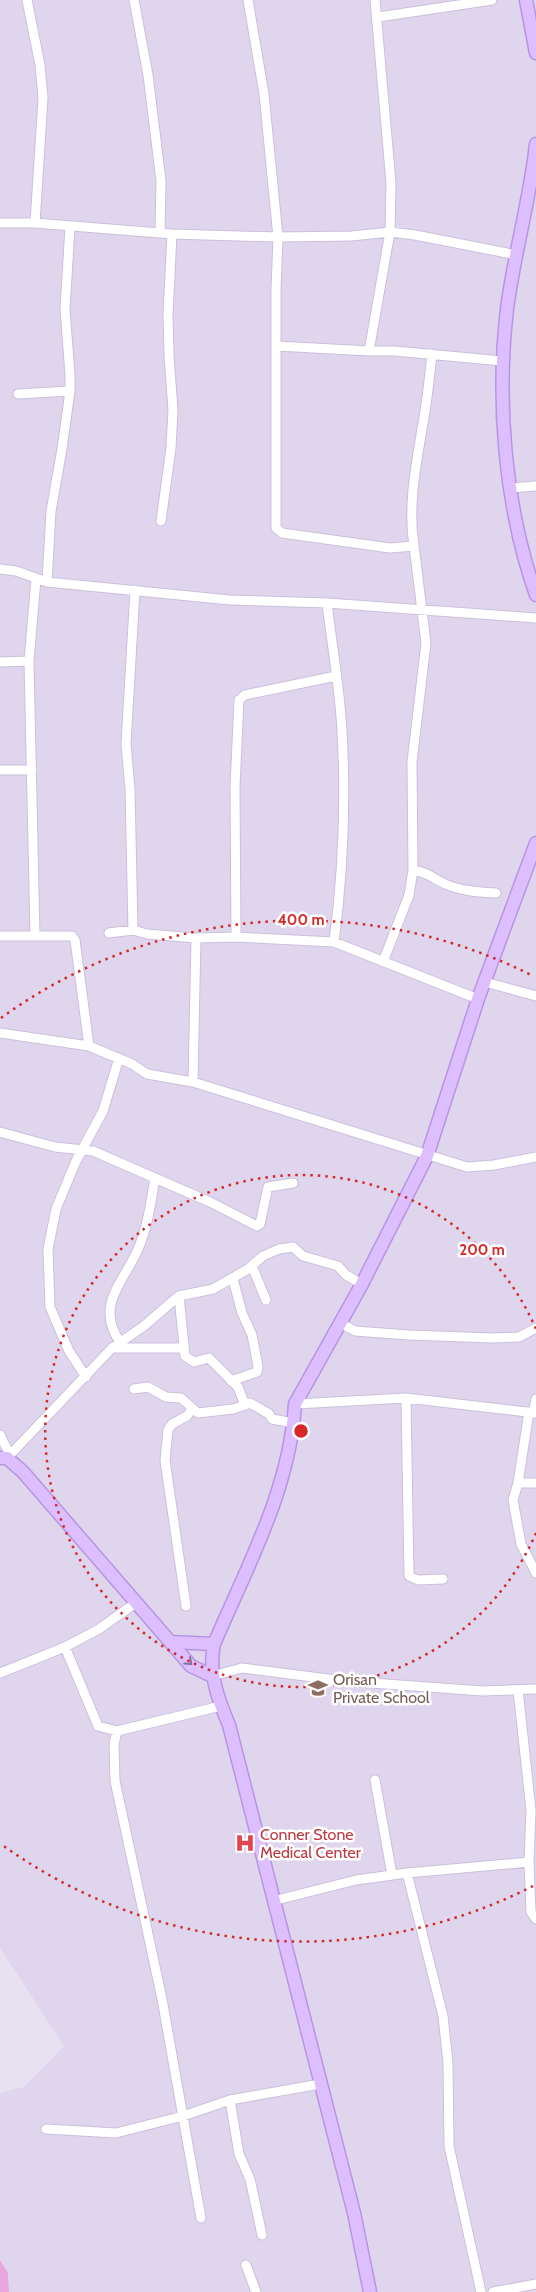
<svg xmlns="http://www.w3.org/2000/svg" width="536" height="2292" font-family="Cabin,sans-serif">
<style>
.residential{fill:#dfd6ee}
.green{fill:#eaa6df}
.lines{fill:none;stroke-linecap:round;stroke-linejoin:round}
.street-casing{stroke:#cbc0dc;stroke-width:11}
.secondary-casing{stroke:#b895e3;stroke-width:15}
.street{stroke:#fff;stroke-width:9}
.secondary{stroke:#ddbeff;stroke-width:12}
.oneway{stroke:#827198}
.ring{fill:none;stroke:#d62828;stroke-width:2.5;stroke-dasharray:2.5 5}
.labels{text-anchor:middle;dominant-baseline:central;stroke-width:5;stroke-linejoin:round;paint-order:stroke}
.education-label{font-size:16px;fill:#785e54;stroke:#fff;text-anchor:start}
.health-label{font-size:16px;fill:#be3a42;stroke:#fff;text-anchor:start}
.centre{fill:#d62828;stroke:#fff;stroke-width:2.5}
.ring-label{font-size:15px;text-anchor:middle;font-weight:bold;fill:#d62828;stroke:#fff;stroke-width:5;stroke-linejoin:round;paint-order:stroke}
</style>
<rect width="100%" height="100%" fill="#e8e1f2"/>
<!-- residential -->
<path class="residential" d="M0 0H536V2292H9L8 2273 0 2260V2093L24 2087 64 2046 0 1948Z"/>
<!-- green -->
<path class="green" d="M0 2260 8 2273 9 2292H0Z"/>
<g class="lines">
<defs>
<path id="street" d="M27 0 40 65 43 98 35 223
M134 0 148 75 161 181 160 232
M248 0 264 94 278 237 276 290V528L282 533 390 548 414 546C407 502 418 455 425 411 428 392 430 373 432 354
M378 17 492 0
M0 223H35L172 234 278 237 351 236 390 232 415 235 517 255
M277 346 369 351H395L502 361
M369 351 390 232 391 183 375 0
M18 394 70 391
M511 488 536 486
M161 521 171 448 173 410 169 356 168 314 172 234
M0 569 16 571 47 582 230 600 327 603 536 618
M47 582 51 511 62 449 70 391V375L65 309 70 227
M327 603C332 646 340 689 342 732 346 802 343 873 334 942
M0 662 29 661
M0 770H32
M413 870C430 873 432 878 445 884 461 891 478 892 496 893
M133 930 130 789 126 744 135 590
M109 933 133 930 147 934 196 938 236 937 334 942 478 999
M0 936H72L75 940 89 1046
M35 936 29 661 36 579
M236 937 235 787 239 700 245 695 336 676
M383 962 409 895 413 870 412 762 426 643 414 546
M485 982 536 996
M0 1033 89 1046 132 1064 147 1074 193 1082 467 1167 494 1165 536 1157
M193 1082 196 938
M0 1132 55 1147 93 1151 210 1202 257 1226 260 1224 268 1187 293 1183
M252 1266 266 1300
M179 1296 185 1356 194 1362 209 1358 238 1387 245 1405 250 1403 269 1414 272 1419 294 1423
M340 1323 355 1331 409 1335 493 1338 519 1337 536 1328
M120 1342C94 1305 125 1281 139 1247 148 1225 151 1201 155 1178
M112 1348H183
M86 1377 69 1351 50 1307 48 1249 56 1209 76 1161 103 1111 119 1058
M231 1381 257 1372 258 1366 252 1335 242 1313 233 1279
M134 1389 148 1387 166 1397 181 1398 198 1413 233 1409 245 1405
M406 1398 409 1576 418 1580 443 1579
M295 1404 406 1398 536 1413
M529 1412 518 1483 513 1500 521 1544 536 1573
M533 1413 536 1399
M0 1435 10 1455
M7 1458 112 1348 144 1326 174 1300 179 1296 213 1289 248 1269 263 1256 279 1249 293 1247 303 1256 338 1266 346 1275 362 1284
M518 1483H536
M186 1606 165 1460 168 1430 172 1424 187 1416 192 1409
M65 1647 98 1726 117 1731
M0 1673 65 1647 99 1629 137 1602
M212 1676 242 1668 344 1681 483 1691 536 1689
M518 1690 531 1810 529 1862 531 1912 536 1919
M375 1780 392 1875
M407 1873 443 2016 448 2063 449 2146 481 2292
M273 1901 356 1880 407 1873 529 1862
M230 2100 239 2154 250 2179 262 2235
M46 2129 116 2133 183 2116 230 2100 320 2084
M201 2218 162 1999 115 1781 114 1744 117 1731 221 1706
M246 2265 256 2292
M493 2292 536 2284"/>
<path id="secondary" d="M526 0 536 53
M536 144C530 200 514 254 507 309 496 402 505 507 536 595
M0 1458H7L23 1472 191 1666 212 1676
M170 1642 214 1644
M370 2292 354 2213 229 1725C218 1699 208 1673 214 1644 247 1567 290 1489 295 1404L362 1284 427 1156 478 999 536 843"/>
</defs>
<!-- street casing -->
<use href="#street" class="street-casing"/>
<!-- secondary casing -->
<use href="#secondary" class="secondary-casing"/>
<!-- street -->
<use href="#street" class="street"/>
<!-- secondary -->
<use href="#secondary" class="secondary"/>
</g>
<!-- one-way arrows -->
<defs><path id="oneway-chevron" d="M-2-3.5L2.5 0L-2 3.5" fill="none" stroke-width="1.6" stroke-linecap="round" stroke-linejoin="round" transform="scale(1.25)"/></defs>
<use class="oneway" href="#oneway-chevron" transform="translate(189 1662) rotate(42)"/>
<!-- distance rings -->
<g class="ring">
<path d="M536 1533A256 256 0 1 1 536 1329"/>
<path d="M533 1886A511 511 0 0 1 1 1844M1 1018A511 511 0 0 1 533 976"/>
</g>
<!-- icons -->
<defs>
<symbol id="school-bare" viewBox="-9 -9 18 18"><path d="M0-5L7-2L0 1L-7-2ZM-4 1L0 2.5L4 1V4Q0 6-4 4Z" fill="#8d6e63" stroke="#fff" stroke-width="2.5" paint-order="stroke"/></symbol>
<symbol id="hospital-bare" viewBox="-9 -9 18 18"><path d="M-5-5h3v3.5h4V-5h3V5h-3V1.5h-4V5h-3Z" fill="#e0444e" stroke="#fff" stroke-width="2.5" paint-order="stroke"/></symbol>
</defs>
<g fill-rule="evenodd">
<use href="#school-bare" x="304" y="1674" width="28" height="28"/>
<use href="#hospital-bare" x="231" y="1829" width="28" height="28"/>
</g>
<g class="labels">
<!-- education labels -->
<g class="education-label">
<text x="333" y="1679">Orisan<tspan x="333" dy="18">Private School</tspan></text>
</g>
<!-- health labels -->
<g class="health-label">
<text x="260" y="1834">Conner Stone<tspan x="260" dy="18">Medical Center</tspan></text>
</g>
</g>
<circle cx="301" cy="1431" r="8" class="centre"/>
<g class="ring-label">
<text x="301" y="925">400 m</text>
<text x="482" y="1255">200 m</text>
</g>
</svg>
